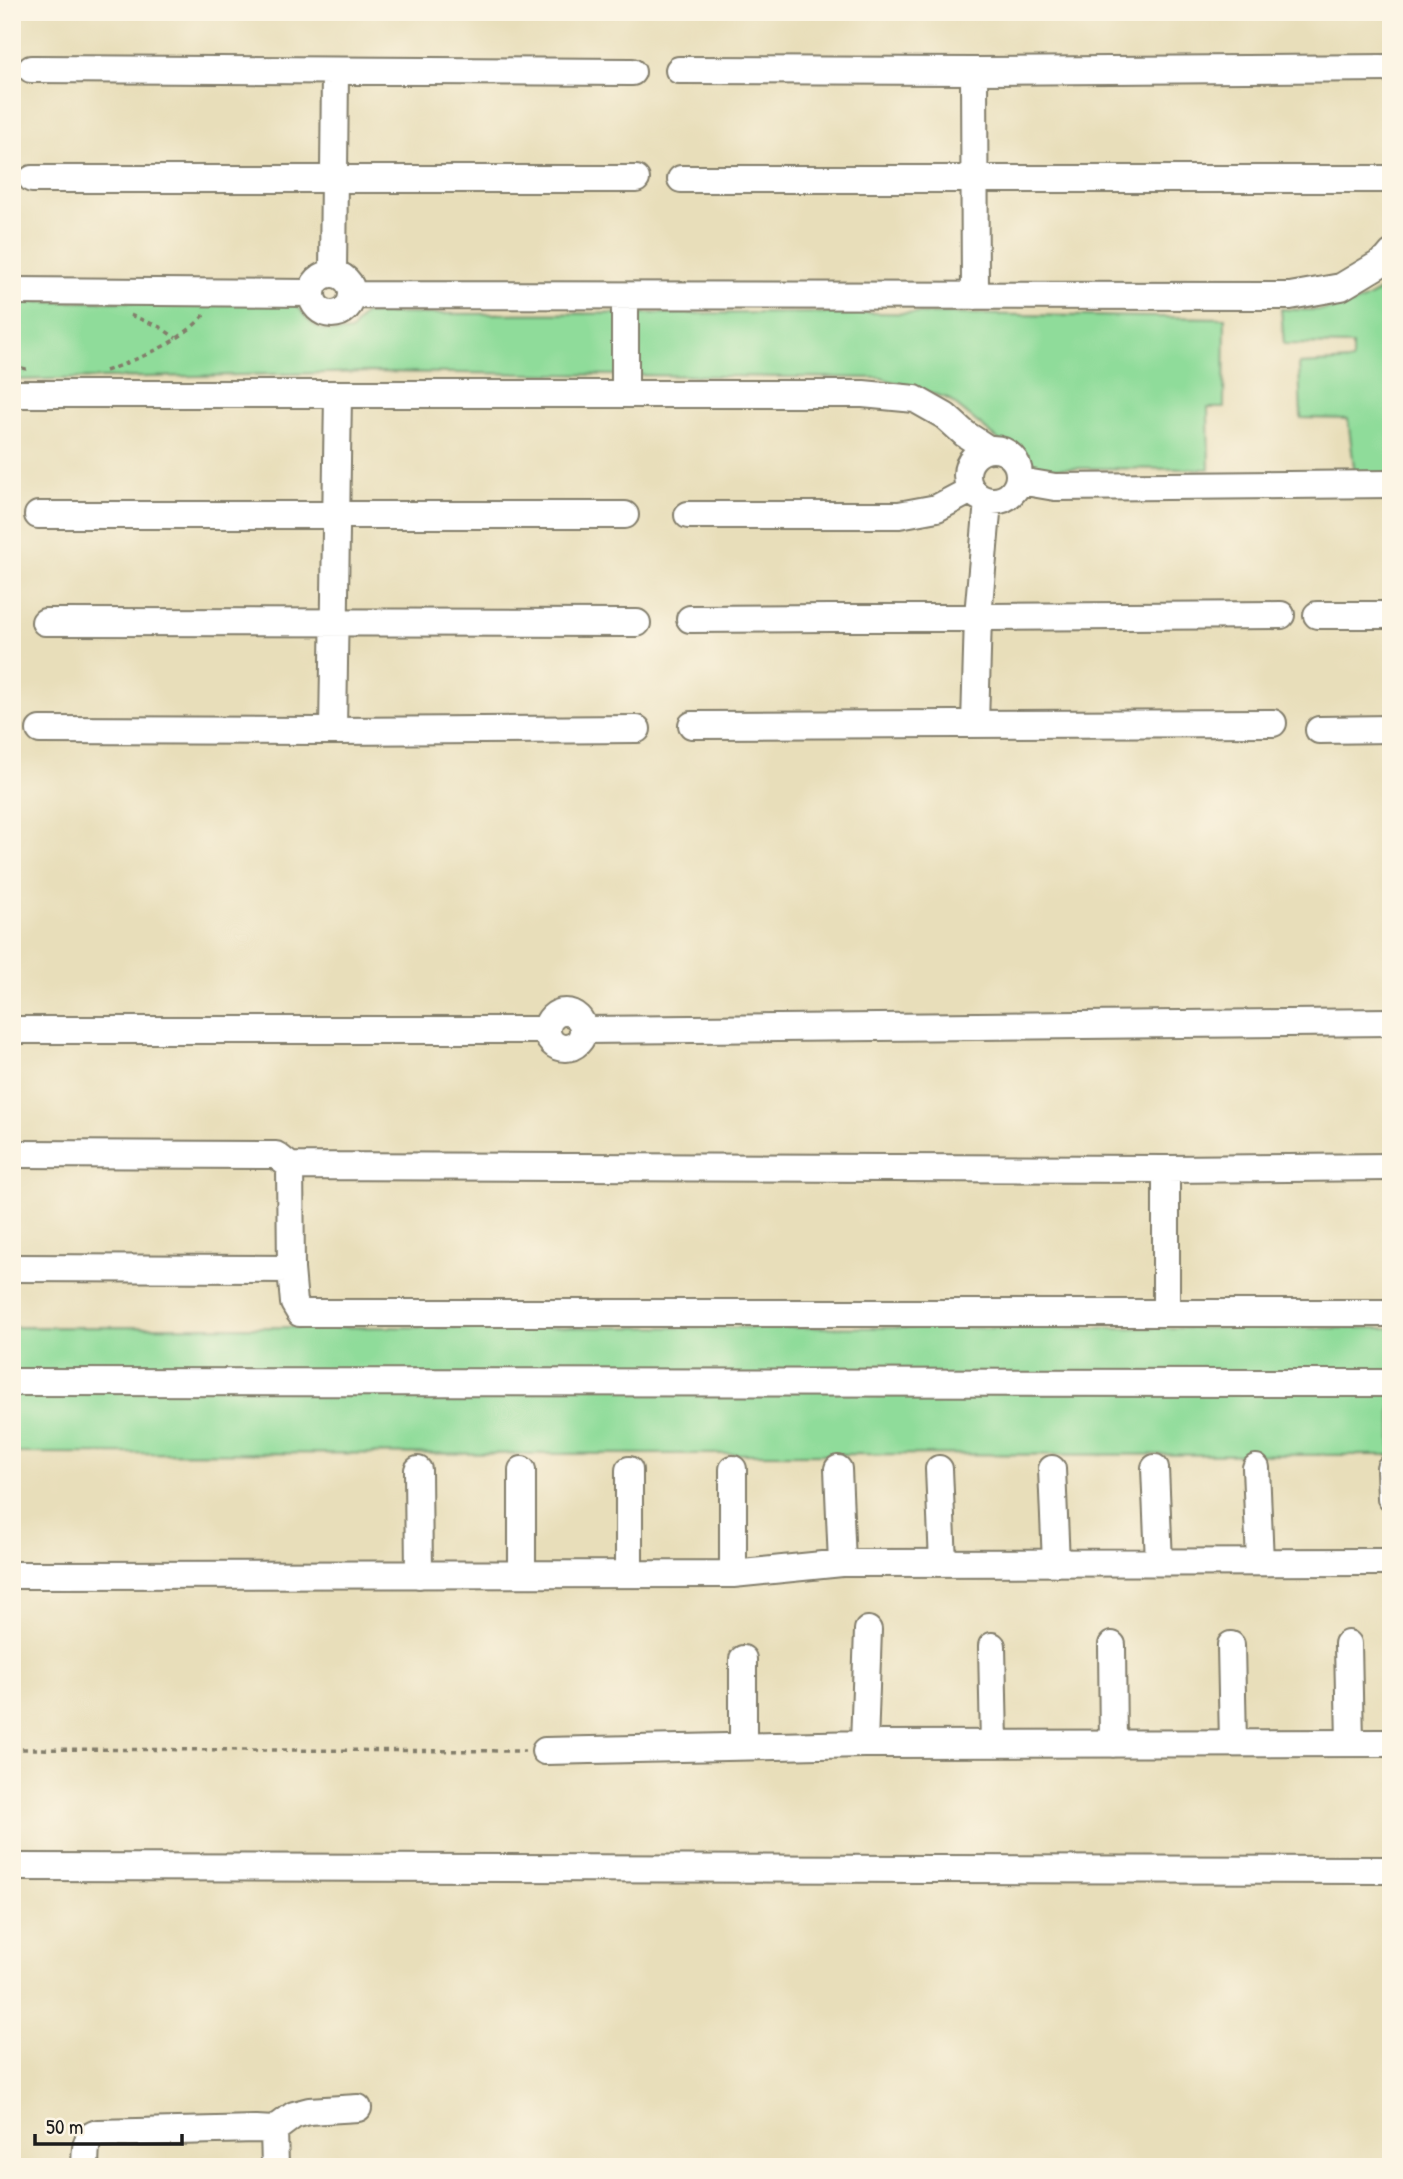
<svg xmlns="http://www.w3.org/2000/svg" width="1403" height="2179" font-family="'Patrick Hand',sans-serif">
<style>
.green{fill:#8fdc9a;stroke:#567c5b;stroke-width:2}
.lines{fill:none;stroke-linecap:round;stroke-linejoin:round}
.minor-casing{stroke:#827d6b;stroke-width:30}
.path{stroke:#827d6b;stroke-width:3.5;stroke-dasharray:5 5;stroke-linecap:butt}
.minor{stroke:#fff;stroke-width:26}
</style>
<rect width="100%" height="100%" fill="#fcf5e5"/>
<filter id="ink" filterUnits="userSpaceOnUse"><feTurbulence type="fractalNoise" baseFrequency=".0143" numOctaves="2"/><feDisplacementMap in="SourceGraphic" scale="14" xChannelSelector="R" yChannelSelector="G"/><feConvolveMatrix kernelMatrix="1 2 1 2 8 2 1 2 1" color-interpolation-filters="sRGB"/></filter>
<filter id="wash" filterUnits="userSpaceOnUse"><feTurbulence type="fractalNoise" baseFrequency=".00686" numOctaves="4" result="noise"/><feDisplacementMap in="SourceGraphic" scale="28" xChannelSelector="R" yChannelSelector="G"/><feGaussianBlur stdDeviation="1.57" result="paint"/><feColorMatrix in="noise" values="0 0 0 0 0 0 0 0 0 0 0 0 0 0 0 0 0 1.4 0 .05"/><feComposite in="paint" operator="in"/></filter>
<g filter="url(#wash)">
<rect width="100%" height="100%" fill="#e8deba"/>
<!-- green -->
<path class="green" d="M1391 282V475L1355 476 1348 419 1301 418 1299 364 1352 361V345L1284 344 1281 309C1325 312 1355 312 1391 282Z
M295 301C310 327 321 335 351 331L364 314 877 313 1225 318 1224 408H1208L1209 469 1054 468 1031 466 947 398 881 378 371 372 12 380V302Z
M12 1327 1391 1328V1455L12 1453Z"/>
</g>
<g filter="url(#ink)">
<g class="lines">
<defs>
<path id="minor" d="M31 69 632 72
M679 70 974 71 1391 68
M974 71 975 296
M32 179H636
M681 179H1391
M333 274 335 72
M312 294a20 20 0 1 1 40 0a20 20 0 1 1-40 0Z
M12 291 311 293
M353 295 1290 296 1341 287 1386 260 1391 254
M12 394H863L915 399 945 416 965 434 988 449
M625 394V296
M967 475a26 26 0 1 1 52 0a26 26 0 1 1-52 0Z
M1020 481 1055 487 1391 484
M38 515H625
M688 515H899L937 508 971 490
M1317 615H1391
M690 619 1281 615
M45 622 637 623
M975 724 978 616 988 501
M692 725 1273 723
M40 730 333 731 637 729
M1319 730 1391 729
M333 731 338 394
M547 1030a18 18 0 1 1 36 0a18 18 0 1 1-36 0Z
M12 1030H547
M584 1030 1391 1022
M12 1154 276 1155 290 1166 1166 1169 1391 1167
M290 1166 291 1269 294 1303 300 1313H1391
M1166 1169V1313
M12 1268 291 1269
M12 1382 1391 1383
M1155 1468 1159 1562
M1256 1468 1260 1562
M1390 1468 1391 1498
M733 1469V1574
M838 1469 842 1563
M939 1469 943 1563
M1052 1469 1056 1563
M418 1470 419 1575
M522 1470V1574
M629 1470V1574
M12 1575 733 1574 842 1563 1391 1562
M1348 1644 1350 1743
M1112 1645 1113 1744
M1231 1645 1233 1743
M992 1646 994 1744
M743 1659V1746
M864 1744 868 1630
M545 1751 864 1744 1391 1743
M12 1867 1391 1870
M274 2130 294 2115 309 2111 358 2108
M85 2167C86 2154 83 2136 98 2133L256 2129 274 2130 275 2167"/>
</defs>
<!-- minor casing -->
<use href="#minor" class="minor-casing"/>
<!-- path -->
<path class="path" d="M130 315 160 327 176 338
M12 366 31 370
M105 371C141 358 180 343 206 313
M12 1749 525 1751"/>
<!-- minor -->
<use href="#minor" class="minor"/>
</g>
</g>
<!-- margin -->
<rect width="1403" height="2179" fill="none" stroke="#fcf5e5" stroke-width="42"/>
<!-- scale -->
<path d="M35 2134v10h147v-10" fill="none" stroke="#1c1c1c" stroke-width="3.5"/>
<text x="46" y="2134" font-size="21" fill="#1c1c1c" stroke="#fcf5e5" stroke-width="5" paint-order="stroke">50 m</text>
</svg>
